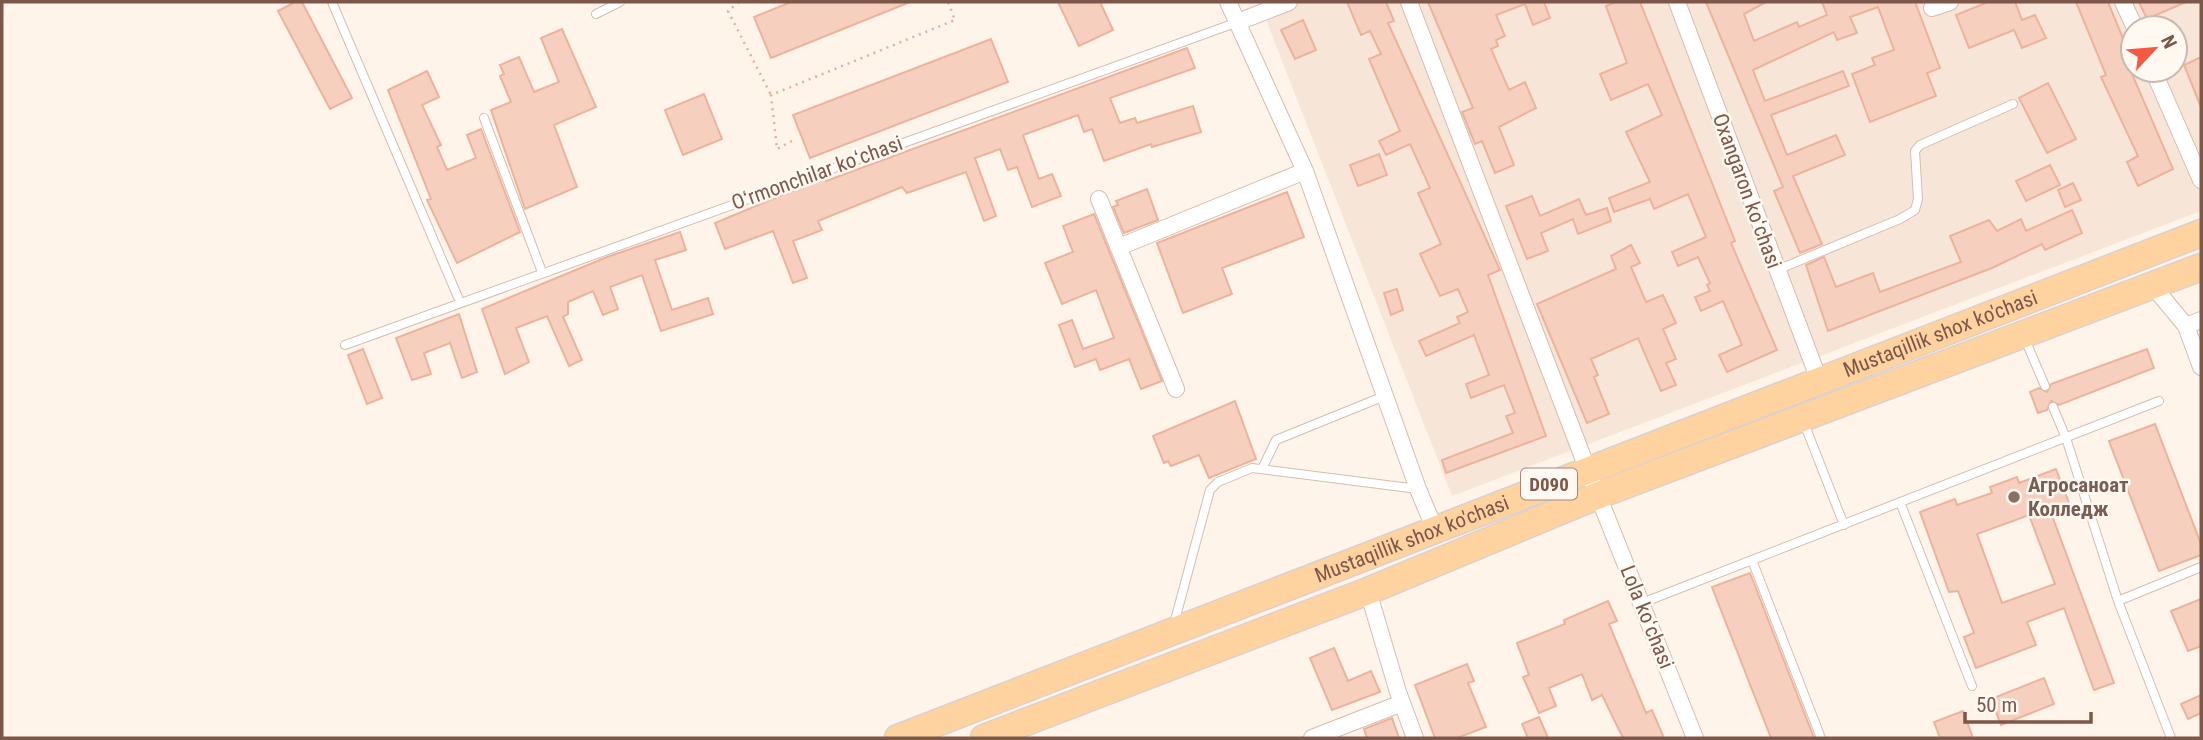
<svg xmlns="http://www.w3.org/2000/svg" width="2203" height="740" font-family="'Roboto Condensed',sans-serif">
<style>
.residential{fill:#f7e6d7;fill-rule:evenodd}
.building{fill:#f7cfbe;stroke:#ecb39c;stroke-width:2;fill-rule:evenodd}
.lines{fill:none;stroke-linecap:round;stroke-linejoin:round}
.lane-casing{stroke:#d5bdb0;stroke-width:10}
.street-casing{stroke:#d5bdb0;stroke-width:18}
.primary-casing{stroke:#dbd0cc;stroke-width:29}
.path{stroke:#ddb2a0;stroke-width:2.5;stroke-dasharray:2 5;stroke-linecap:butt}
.lane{stroke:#fff;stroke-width:8}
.street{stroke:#fff;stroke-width:16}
.primary{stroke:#ffd3a0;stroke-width:26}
.education-dot{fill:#8d6e63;stroke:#fff9f2;stroke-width:2.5}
.labels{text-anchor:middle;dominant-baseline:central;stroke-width:5;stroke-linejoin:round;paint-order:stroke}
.shield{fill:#fff9f2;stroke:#a4887c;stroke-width:2}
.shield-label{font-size:19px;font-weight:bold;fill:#7d5749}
.street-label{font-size:21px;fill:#7d5749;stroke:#fff9f2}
.education-label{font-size:21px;font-weight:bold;fill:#785e54;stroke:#fff9f2;text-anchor:start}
</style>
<rect width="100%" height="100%" fill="#fef4ea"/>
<!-- residential -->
<path class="residential" d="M1259 2H2201V211L1452 496ZM2133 28H2175V70H2133Z"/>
<!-- building -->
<path class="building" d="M295 2H302L352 98 330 109 278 11Z
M791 2H910L771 58 754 17Z
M1058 2H1100L1113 30 1079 46Z
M1347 2H1386L1394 21 1388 23 1500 270 1488 275 1546 436 1446 473 1442 460 1513 433 1506 416 1515 413 1504 385 1471 398 1466 384 1489 375 1474 335 1426 356 1419 341 1460 323 1457 317 1468 312 1458 289 1440 296 1420 254 1441 244 1418 193 1430 188 1410 144 1386 155 1379 141 1400 131 1369 59 1381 54 1370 31 1361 35Z
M1428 2H1544L1550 18 1533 25 1525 4 1496 15 1505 36 1496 40 1498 46 1491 49 1509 90 1525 82 1536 108 1499 127 1514 165 1495 173 1482 141 1475 144 1462 112 1473 108Z
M1616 2H1640L1735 241 1731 243 1777 350 1727 372 1719 355 1742 345 1723 301 1701 311 1695 297 1710 291 1707 285 1710 283 1698 257 1678 266 1672 252 1706 237 1688 194 1654 209 1650 199 1614 212 1609 198 1650 182 1626 132 1662 115 1648 84 1611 100 1600 74 1627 63 1606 6Z
M1706 2H1766L1744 14 1754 41 1797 22 1799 27 1827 15 1822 2H1915L1940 68 1927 73 1936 96 1870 122 1852 74 1875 65 1872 58 1894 50 1878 7 1850 17 1857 33 1837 40 1834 32 1753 70 1765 101 1843 71 1849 86 1771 115 1787 155 1836 135 1845 155 1793 176 1822 244 1800 253 1774 191 1783 187Z
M1988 2H2015L2022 20 2035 15 2046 38 2022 48 2014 30 1969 48 1956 15Z
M2076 2H2108L2131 58 2126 60 2173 169 2138 186 2127 162 2138 156 2101 77 2106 75Z
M2139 2H2186L2147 19Z
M1303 20 1316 50 1295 59 1281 30Z
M562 29 596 107 554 125 577 187 525 209 491 110 511 102 500 76 504 74 500 65 519 57 534 92 559 82 541 38Z
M991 39 1008 82 810 158 793 115Z
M1187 48 1195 68 1110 98 1120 123 1135 118 1137 123 1193 106 1201 132 1152 147 1151 144 1104 161 1092 129 1084 132 1078 115 1023 135 1039 179 1052 174 1061 196 1032 207 1017 167 1008 170 1000 149 975 158 996 216 984 221 966 172 907 193 902 187 818 221 822 230 793 241 807 278 793 283 773 231 725 249 715 223 809 184 825 178 826 181Z
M2201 57V107L2184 65Z
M427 71 439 97 422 105 441 145 437 147 447 170 476 158 467 135 481 129 520 232 457 263 427 200 431 199 388 90Z
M2048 83 2076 139 2047 153 2019 98Z
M704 94 722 139 683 155 665 110Z
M1379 154 1387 175 1358 186 1350 165Z
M2050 165 2060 185 2026 201 2016 181Z
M2073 183 2081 200 2065 207 2058 190Z
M1147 189 1158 220 1124 233 1113 207 1118 205 1116 201Z
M1287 192 1304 237 1222 268 1232 294 1183 313 1157 243Z
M1532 196 1540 216 1579 199 1586 215 1607 208 1611 221 1578 234 1573 219 1541 233 1548 251 1527 259 1506 206Z
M2072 210 2082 233 2045 250 2042 244 1992 268 1828 331 1806 265 1824 257 1836 287 1873 273 1880 292 1961 262 1950 236 1989 220 1997 231 2021 219 2026 231Z
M1094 214 1162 381 1141 389 1129 359 1100 370 1096 359 1075 367 1059 325 1072 320 1083 349 1114 338 1096 290 1062 304 1045 263 1073 252 1063 226Z
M680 232 686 250 655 260 672 310 708 298 713 314 661 331 642 275 610 287 618 309 603 315 593 291 568 302V314L563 317 582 360 569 366 547 316 516 328 529 362 505 374 482 309 607 257Z
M1631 245 1640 263 1631 267 1646 302 1663 295 1676 323 1663 329 1676 359 1666 363 1676 385 1661 391 1638 338 1591 359 1598 375 1594 377 1609 414 1587 423 1537 304 1616 269 1611 256Z
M1397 289 1403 310 1391 315 1384 293Z
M459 314 477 372 462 378 450 343 424 353 431 374 412 380 396 338Z
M363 349 382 398 367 404 348 355Z
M2147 349 2154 368 2059 405 2051 401 2047 410 2038 413 2030 392 2039 388 2047 392 2051 384Z
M1235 401 1256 459 1209 478 1199 455 1171 466 1168 461 1164 463 1153 436Z
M2155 424 2201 544V555L2159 571 2109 441Z
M2056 469 2069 503 2050 510 2114 683 2094 690 2064 608 2027 622 2036 645 1976 668 1964 637 1974 633 1958 591 1949 592 1920 512 1955 499 1957 505 1992 493 1990 487 2017 477 2019 483ZM2029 515 2055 584 2002 603 1977 534Z
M1750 573 1814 738H1771L1712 587Z
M2201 599V646L2188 651 2171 611Z
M1608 601 1617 621 1609 624 1646 713 1652 710 1664 738H1623L1602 695 1592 700 1582 674 1549 688 1556 706 1539 713 1523 677 1529 675 1517 643 1565 624 1564 620Z
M1334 648 1348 681 1371 671 1380 692 1332 710 1310 658Z
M1467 664 1474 681 1468 683 1486 727 1457 738H1435L1415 685Z
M2044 678 2054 704 2001 725 1991 699Z
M2201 695V713L2188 719 2181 704Z
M1963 711 1973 738H1940L1934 722Z
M1539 717 1548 738H1528L1522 724Z
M1392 718 1399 738H1367L1364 729Z"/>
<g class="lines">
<defs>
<path id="lane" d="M332 2 460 302
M596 14 620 2
M484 118 542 272
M1777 270 1900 219 1915 210 1918 199 1915 151 1920 145 2013 104
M2024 337 2045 386
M345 345 1238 22
M2053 407 2066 438 2118 601 2171 738
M1804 423 1844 525
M1262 469 1276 440 1387 395
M1900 502 1972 686
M1752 560 1821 738
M2118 601 2201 567
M1642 603 2159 401
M1174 624 1210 490 1218 482 1252 468 1418 489"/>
<path id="street" d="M1228 2 1305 171 1418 489 1436 532
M1409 2 1587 468 1695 738
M1677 2 1819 380
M2123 2 2135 28
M1932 8 1950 2
M1238 22 1289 2
M2153 70 2201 180
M1099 199 1176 389
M1119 247 1305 171
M2152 285 2186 326 2201 320
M2186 326 2201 367
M1368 591 1398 692 1415 738
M1312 738 1402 703"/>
<g id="primary">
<path id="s1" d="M898 738C1333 571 1766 400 2201 233"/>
<path d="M984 738 1368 591 1599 495 2201 267"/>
</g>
</defs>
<!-- lane casing -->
<use href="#lane" class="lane-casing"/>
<!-- street casing -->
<use href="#street" class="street-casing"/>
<!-- primary casing -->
<use href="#primary" class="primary-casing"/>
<!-- path -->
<path class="path" d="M739 2 728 11 771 95
M792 141 777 149 771 95 955 20 948 2"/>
<!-- lane -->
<use href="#lane" class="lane"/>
<!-- street -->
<use href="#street" class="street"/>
<!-- primary -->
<use href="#primary" class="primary"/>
</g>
<!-- markers -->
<circle class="education-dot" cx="2014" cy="497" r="7"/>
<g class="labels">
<!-- shield labels -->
<rect class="shield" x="1521" y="468.5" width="56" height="31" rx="5"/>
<g class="shield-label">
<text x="1549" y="484">D090</text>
</g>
<!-- street labels -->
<g class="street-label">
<text transform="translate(817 173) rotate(-20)">Oʻrmonchilar koʻchasi</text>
<text transform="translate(1747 191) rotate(70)">Oxangaron koʻchasi</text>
<text stroke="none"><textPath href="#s1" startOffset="1118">Mustaqillik shox ko'chasi</textPath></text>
<text stroke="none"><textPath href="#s1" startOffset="551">Mustaqillik shox ko'chasi</textPath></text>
<text transform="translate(1647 617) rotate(68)">Lola koʻchasi</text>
</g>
<!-- education labels -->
<g class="education-label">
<text x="2028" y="485">Агросаноат<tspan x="2028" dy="24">Колледж</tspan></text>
</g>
</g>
<!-- border -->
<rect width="2203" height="740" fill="none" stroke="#7d5749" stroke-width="7"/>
<!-- north arrow -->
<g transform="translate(2154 49) rotate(64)"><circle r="33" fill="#fff9f2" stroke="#cbb8ae" stroke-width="2"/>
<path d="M0-5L12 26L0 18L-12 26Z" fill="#f45a43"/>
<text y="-10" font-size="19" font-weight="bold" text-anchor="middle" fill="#7d5749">N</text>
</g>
<!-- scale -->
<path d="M1965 712v10h126v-10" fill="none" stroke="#7d5749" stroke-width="3.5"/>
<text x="1976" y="712" font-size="21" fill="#7d5749" stroke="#fff9f2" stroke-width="5" paint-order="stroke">50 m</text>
</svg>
